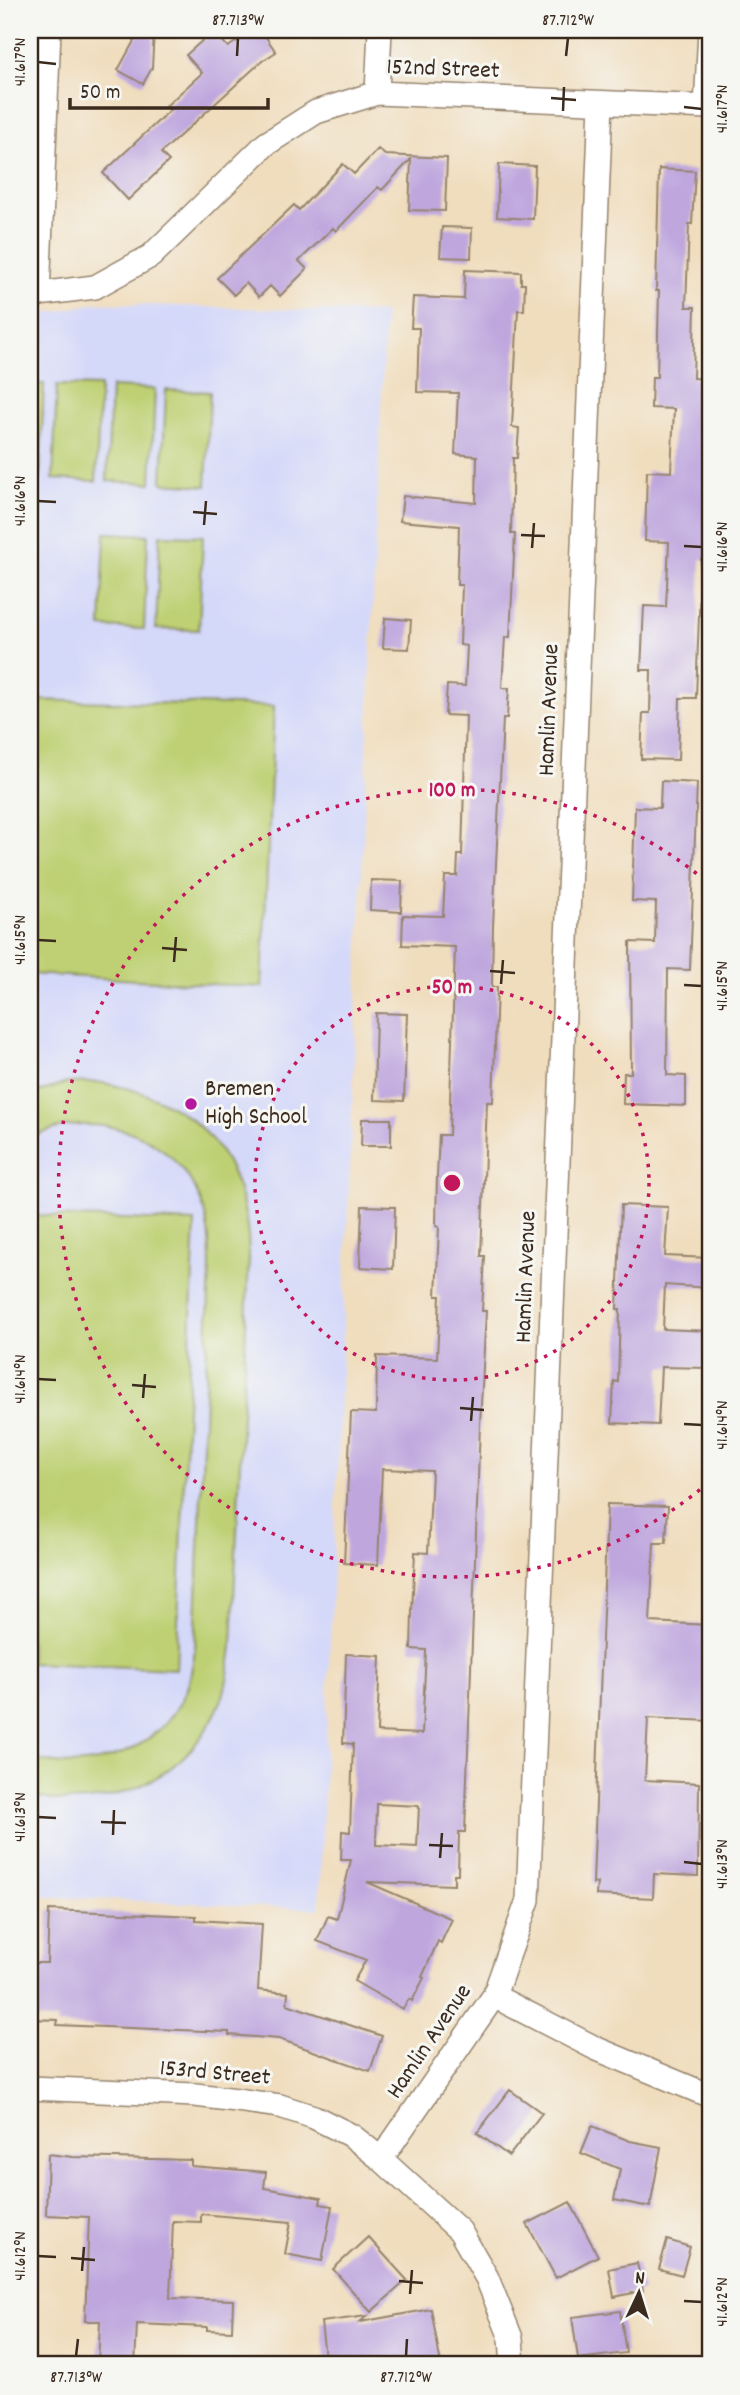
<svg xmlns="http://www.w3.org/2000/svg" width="740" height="2395" font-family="Dekko,sans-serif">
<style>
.built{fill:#d4d8f9}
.green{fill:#bed073;stroke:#7c7d48;stroke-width:2}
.building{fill:#bfa7de;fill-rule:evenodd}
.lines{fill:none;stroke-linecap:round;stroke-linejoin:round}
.minor-casing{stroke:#96846e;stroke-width:26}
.minor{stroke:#fff;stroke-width:23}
.ticks{fill:none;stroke:#3b2a1e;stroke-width:2.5}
.ring{fill:none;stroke:#c2185b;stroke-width:3.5;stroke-dasharray:3.5 7}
.poi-dot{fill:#b5179e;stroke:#f6f6f2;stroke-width:2.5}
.labels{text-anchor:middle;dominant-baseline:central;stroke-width:6;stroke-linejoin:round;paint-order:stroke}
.street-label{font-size:24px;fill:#3b2a1e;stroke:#f6f6f2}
.poi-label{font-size:24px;fill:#3b2a1e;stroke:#f6f6f2;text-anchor:start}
.centre{fill:#c2185b;stroke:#f6f6f2;stroke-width:3.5}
.ring-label{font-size:21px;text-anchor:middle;font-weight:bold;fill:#c2185b;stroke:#f6f6f2;stroke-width:6;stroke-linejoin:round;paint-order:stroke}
.neatline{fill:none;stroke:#3b2a1e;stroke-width:2.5}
.ticks-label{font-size:18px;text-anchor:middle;fill:#3b2a1e}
</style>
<rect width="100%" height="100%" fill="#f6f6f2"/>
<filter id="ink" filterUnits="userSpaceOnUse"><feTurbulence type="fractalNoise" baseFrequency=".0143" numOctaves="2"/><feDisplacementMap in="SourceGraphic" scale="14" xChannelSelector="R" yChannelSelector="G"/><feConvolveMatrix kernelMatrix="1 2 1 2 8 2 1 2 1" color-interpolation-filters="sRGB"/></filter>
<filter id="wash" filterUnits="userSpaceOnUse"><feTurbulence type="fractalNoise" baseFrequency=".00686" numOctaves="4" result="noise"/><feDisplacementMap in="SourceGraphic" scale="28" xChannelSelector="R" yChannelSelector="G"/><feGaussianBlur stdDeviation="1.57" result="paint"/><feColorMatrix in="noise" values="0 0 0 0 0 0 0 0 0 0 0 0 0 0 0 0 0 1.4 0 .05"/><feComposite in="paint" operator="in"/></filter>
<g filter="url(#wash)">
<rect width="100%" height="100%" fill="#f0ddbd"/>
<!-- built -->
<path class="built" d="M94 303 385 313 319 1909 30 1896V313L57 312Z"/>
<!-- green -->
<path class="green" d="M30 384H44L40 478H30Z
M57 385 100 386 96 481 53 479Z
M111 387 155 389 151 483 107 481Z
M166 390 210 392 206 486 162 483Z
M105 533 148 535 144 629 101 627Z
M160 535 203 536 199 630 156 629Z
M30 700 274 706 262 987 30 974Z
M97 1082C197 1097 248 1157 249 1257L232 1646C230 1664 228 1682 222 1699 192 1777 110 1815 30 1796V1758C89 1776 160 1752 186 1691 191 1678 193 1663 195 1649L210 1267C210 1245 209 1223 201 1202 174 1132 96 1107 30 1138V1095L67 1083Z
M30 1215 195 1222 176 1669 30 1663Z"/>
<g id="blocks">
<!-- building -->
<path class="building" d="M140 30H154L152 68 143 84 118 70Z
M254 30H261L276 52 262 61 161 153 169 161 128 200 103 173 170 110 166 106 202 73 186 55 213 31 228 47Z
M378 149 385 155 447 158 445 211 409 210 411 159 382 190 378 187 336 231 333 228 299 261 307 269 280 296 270 286 259 297 246 283 234 295 217 278 294 205 299 210 343 164 354 174Z
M499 164 535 166 533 219 497 217Z
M659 169 695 171 692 224H689L686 307H695L693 378 710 379 709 560 701 559 696 698H680L678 760 641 759 643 713H650L651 670H641L644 606 666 607 669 542 645 541 647 471 671 472 674 409 651 408 652 377H657L659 291H656Z
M442 227 472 228 471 258 440 257Z
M465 270 521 272V284H525L524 310H518L512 427 519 428 517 458H513L511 534H515L510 637H505L502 688H509L507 718H503L493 926 492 987H497L493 1102H487L481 1256H485L482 1311H486L480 1424 465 1832H459L458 1874H454V1885L367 1882 452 1919 441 1943 438 1941 422 1977 424 1978 412 2001 409 1999 403 2009 354 1981 366 1960 317 1941 328 1916 337 1919 351 1860H341L342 1831 350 1832 353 1744 343 1743 346 1654 380 1656 377 1732 422 1734 426 1650 411 1649 412 1612 415 1552 428 1553 432 1471 382 1469 378 1565 344 1563 351 1412 376 1413 377 1356 437 1358 440 1296H436L439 1227 436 1226 437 1176 439 1135H449L455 947 402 945 403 915 443 916 445 876H457L458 855H462L466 716 445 715 447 685 465 686 467 646 460 645 462 585H457L459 526 400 521 403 496 476 503 477 456 455 454 458 393 417 392 419 328H411L413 297 464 299ZM377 1804 419 1806 417 1847 376 1845Z
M385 618 411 620 409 649 383 648Z
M661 781 697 783 690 970 668 969 667 1075 686 1076V1106L623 1104 624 1073H631L630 942 655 943 656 902 632 901 635 807 660 808Z
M371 880 402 881 401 912 370 910Z
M376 1013 407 1014 404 1101 374 1100Z
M362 1119H391V1146H361Z
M621 1205 668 1207 665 1256 710 1258V1288L665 1285 663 1329 710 1331V1368L661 1367 658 1425 612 1423 614 1381 618 1382 620 1309H617Z
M362 1206 395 1207 393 1269 360 1267Z
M607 1504 668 1506 666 1543H654L650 1622 710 1625V1721L648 1718 645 1780 699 1783 698 1876 654 1874 653 1898 596 1895 597 1883 593 1884Z
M49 1910 196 1916V1920L262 1924 258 1990 288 1993 287 2004 382 2036 370 2071 279 2039 229 2035V2032L57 2025 58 2020 30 2019V1963H47Z
M510 2090 542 2113 509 2156 477 2133Z
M592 2126 630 2141 661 2147 650 2207 614 2200 620 2169 581 2153Z
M48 2154 73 2157 191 2160V2166L266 2172 264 2188 321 2198 320 2204 332 2206 322 2261 285 2254 291 2222 201 2214V2222L173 2221 170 2298 233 2300 232 2331 207 2330V2327L137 2324 135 2365H98L100 2321H85L89 2217 46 2215Z
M570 2202 598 2256 556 2278 527 2224Z
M368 2237 407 2280 371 2312 333 2269Z
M667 2240 690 2247 682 2275 659 2269Z
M637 2263 643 2291 614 2297 609 2269Z
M431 2309 441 2365H326L321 2322 367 2316 360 2322Z
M620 2311 626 2353 578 2359 572 2317Z"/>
</g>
</g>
<g filter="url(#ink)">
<use href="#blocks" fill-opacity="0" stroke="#96846e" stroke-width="2"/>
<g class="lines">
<defs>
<path id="minor" d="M377 93 380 30
M706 107 710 30
M30 295 95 287 151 256 266 144 316 112 377 93 710 107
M38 295 49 30
M494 1996 597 2049 710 2096
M30 2088 195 2095 237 2100 280 2106 314 2117 352 2136 381 2159 460 2231 487 2278 511 2338 513 2365
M381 2159 494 1996 528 1900 601 103"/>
</defs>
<!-- minor casing -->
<use href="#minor" class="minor-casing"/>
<!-- minor -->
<use href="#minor" class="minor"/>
</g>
</g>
<!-- ticks -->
<path class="ticks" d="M237 56 238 38M566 56 568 38M38 62 56 64M551 98 576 100M684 107 702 109M563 111 564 87M38 501 56 502M193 512 217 514M204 525 206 501M521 535 545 536M684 546 702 547M532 548 534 523M38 940 56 941M162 948 187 950M174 962 176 937M490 971 515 973M501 984 503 960M684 985 702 986M38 1379 56 1380M132 1385 156 1387M143 1398 145 1374M460 1408 484 1410M471 1421 473 1397M684 1424 702 1425M38 1817 56 1818M101 1822 126 1823M113 1835 114 1810M429 1845 453 1846M440 1858 442 1833M684 1862 702 1864M38 2256 56 2257M71 2258 95 2260M82 2271 84 2247M399 2281 423 2283M410 2294 412 2270M684 2301 702 2302M76 2356 78 2339M406 2356 407 2339"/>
<!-- distance rings -->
<g class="ring">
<circle cx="452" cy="1183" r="197"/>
<path d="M708 1483A394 394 0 1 1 708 883"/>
</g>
<!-- markers -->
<circle class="poi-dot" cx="191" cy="1104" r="7"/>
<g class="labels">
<!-- street labels -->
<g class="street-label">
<text transform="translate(443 70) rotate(2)">152nd Street</text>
<text transform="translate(550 710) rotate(-88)">Hamlin Avenue</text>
<text transform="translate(527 1277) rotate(-88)">Hamlin Avenue</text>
<text transform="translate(430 2042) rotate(-56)">Hamlin Avenue</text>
<text transform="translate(215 2074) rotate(5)">153rd Street</text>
</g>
<!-- poi labels -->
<g class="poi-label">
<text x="205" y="1090">Bremen<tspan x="205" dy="28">High School</tspan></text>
</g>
</g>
<circle cx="452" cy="1183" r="10" class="centre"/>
<g class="ring-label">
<text x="452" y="796">100 m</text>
<text x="452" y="993">50 m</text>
</g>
<!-- margin -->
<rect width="740" height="2395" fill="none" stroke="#f6f6f2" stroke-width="77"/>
<!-- north arrow -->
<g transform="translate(639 2293) rotate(4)" stroke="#f6f6f2" stroke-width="5" paint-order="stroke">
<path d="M0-5L12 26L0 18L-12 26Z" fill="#3b2a1e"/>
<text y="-10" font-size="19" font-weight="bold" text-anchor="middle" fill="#3b2a1e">N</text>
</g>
<!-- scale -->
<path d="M70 98v10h198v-10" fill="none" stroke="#3b2a1e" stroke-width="3.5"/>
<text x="80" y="98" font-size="21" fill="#3b2a1e" stroke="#f6f6f2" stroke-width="5" paint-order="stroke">50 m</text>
<rect x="38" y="38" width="664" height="2318" class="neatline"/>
<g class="ticks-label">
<text x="238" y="25">87.713°W</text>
<text x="568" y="25">87.712°W</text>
<text transform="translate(19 62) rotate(-90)" y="6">41.617°N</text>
<text transform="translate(721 109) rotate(-90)" y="6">41.617°N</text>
<text transform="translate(19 501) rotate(-90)" y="6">41.616°N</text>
<text transform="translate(721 547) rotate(-90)" y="6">41.616°N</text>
<text transform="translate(19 940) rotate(-90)" y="6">41.615°N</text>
<text transform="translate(721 986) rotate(-90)" y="6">41.615°N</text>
<text transform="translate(19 1379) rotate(-90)" y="6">41.614°N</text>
<text transform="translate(721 1425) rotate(-90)" y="6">41.614°N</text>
<text transform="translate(19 1817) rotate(-90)" y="6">41.613°N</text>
<text transform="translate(721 1864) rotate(-90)" y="6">41.613°N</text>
<text transform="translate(19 2256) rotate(-90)" y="6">41.612°N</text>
<text transform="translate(721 2302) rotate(-90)" y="6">41.612°N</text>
<text x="76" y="2382">87.713°W</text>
<text x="406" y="2382">87.712°W</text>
</g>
</svg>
